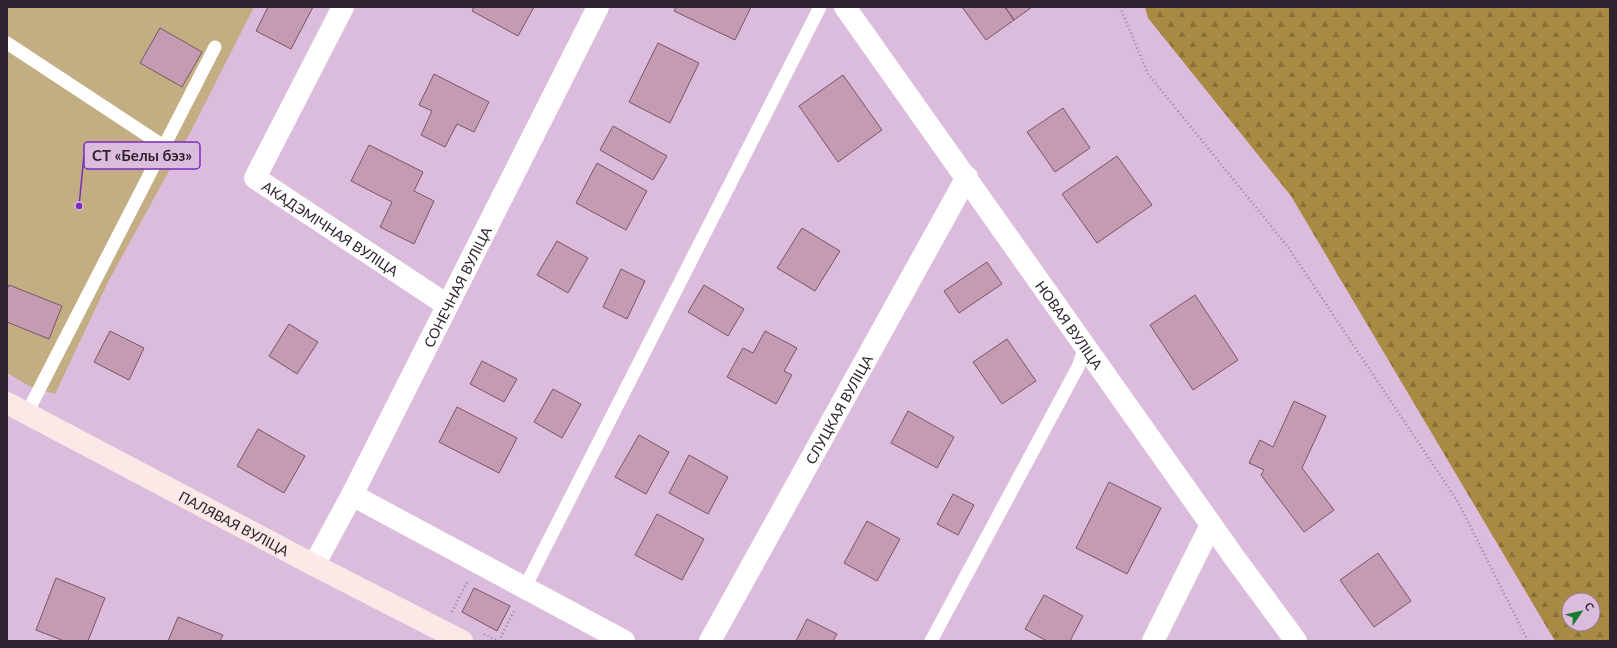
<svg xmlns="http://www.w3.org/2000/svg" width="1617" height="648" font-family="Lato,sans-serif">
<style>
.green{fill:#c2ae82}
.forest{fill:url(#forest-firs);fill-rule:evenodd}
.building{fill:#c49bb0;stroke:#795568}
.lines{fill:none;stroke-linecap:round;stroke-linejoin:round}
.path{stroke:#9b829b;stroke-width:2.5;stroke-dasharray:1 3;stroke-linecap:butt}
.lane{stroke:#fff;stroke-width:13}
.street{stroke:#fff;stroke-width:22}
.secondary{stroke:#fbe9e7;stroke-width:22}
.labels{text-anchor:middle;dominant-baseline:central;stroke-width:3;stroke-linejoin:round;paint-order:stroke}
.street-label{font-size:14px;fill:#2f232f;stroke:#dcbcdc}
.leader{fill:none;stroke:#7b2cbf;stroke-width:1.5}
.callout-dot{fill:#7b2cbf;stroke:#dcbcdc;stroke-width:1.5}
.callout{fill:#dcbcdc;stroke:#7b2cbf;stroke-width:1.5}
.callout-label{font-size:15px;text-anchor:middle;font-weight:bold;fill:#2f232f}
</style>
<defs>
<pattern id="forest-firs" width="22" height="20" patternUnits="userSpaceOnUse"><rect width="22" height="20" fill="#a88a42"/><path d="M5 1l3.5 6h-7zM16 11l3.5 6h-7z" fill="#897038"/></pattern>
</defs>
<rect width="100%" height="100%" fill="#dcbcdc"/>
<!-- green -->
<path class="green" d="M7 7H254L191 131 109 280 55 394 31 387 7 373Z"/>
<!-- forest -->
<path class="forest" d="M1145 7H1610V641H1555L1291 196 1148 18ZM1569 600H1593V624H1569Z"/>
<!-- building -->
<path class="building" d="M268 7H313L291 49 256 31Z
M474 7H534L518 36 472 11Z
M676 7H751L735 40 674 11Z
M962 7H1005L1014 20 986 40Z
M1005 7H1032L1014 20Z
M160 28 202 52 182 87 140 63Z
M658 43 699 63 670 123 629 102Z
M434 74 489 102 474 132 457 124 445 147 421 135 432 111 419 105Z
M843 75 882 130 838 162 799 106Z
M1063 108 1090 148 1055 172 1027 132Z
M613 126 667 156 653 180 600 150Z
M369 145 423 172 414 191 434 201 414 244 380 227 392 202 351 181Z
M1117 156 1152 205 1097 243 1062 194Z
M597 163 647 191 626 230 576 203Z
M802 228 840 251 815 291 777 268Z
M557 241 588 258 568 293 537 275Z
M987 262 1002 284 959 313 944 291Z
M621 269 645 281 627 319 603 307Z
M9 285 62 306 49 339 7 322V289Z
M704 285 744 309 728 336 688 312Z
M1195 295 1238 360 1193 390 1150 325Z
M289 324 318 342 297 374 269 356Z
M110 331 144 348 129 380 94 362Z
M765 331 797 348 784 371 792 375 776 404 727 377 743 348 753 353Z
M1007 339 1036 381 1002 404 973 362Z
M482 361 517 379 504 402 470 384Z
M553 389 581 404 562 438 534 422Z
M1294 401 1326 416 1302 468 1334 510 1304 532 1261 475 1264 470 1249 463 1260 440 1273 447Z
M457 407 517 438 499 473 439 442Z
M908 411 954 437 937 468 891 443Z
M258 429 305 456 284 493 237 466Z
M639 435 669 452 646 494 615 477Z
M689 455 728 477 708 514 669 493Z
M1109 482 1161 508 1127 574 1076 548Z
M953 494 974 505 958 535 937 524Z
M657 514 704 539 682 580 635 555Z
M867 521 900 539 877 581 844 563Z
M1378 553 1411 601 1374 627 1340 580Z
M56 578 105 598 88 641H64L36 630Z
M474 588 510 606 497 631 462 612Z
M1044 595 1083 616 1070 641H1047L1025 629Z
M178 617 223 635 220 641H168Z
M807 619 837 634 833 641H796Z"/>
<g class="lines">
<!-- path -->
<path class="path" d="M1120 7 1148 74 1288 247 1458 502 1528 641
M452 612 467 582
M484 634 498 641
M499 641 515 609"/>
<!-- lane -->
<path class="lane" d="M7 43 165 147
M27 413 215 47
M524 589 820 7
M931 641 1078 367 1085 347"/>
<!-- street -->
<g class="street">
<path id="s1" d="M343 7 255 178 447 305"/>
<path id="s2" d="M845 7 1234 557 1296 641"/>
<path d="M352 495 624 641"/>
<path id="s3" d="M314 565 352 495 598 7"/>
<path id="s4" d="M710 641 967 177"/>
<path d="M1153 641 1211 525"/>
</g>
<!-- secondary -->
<path class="secondary" id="s5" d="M7 403 314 565 462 641"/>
</g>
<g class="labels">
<!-- street labels -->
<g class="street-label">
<text stroke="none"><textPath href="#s1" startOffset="283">АКАДЭМІЧНАЯ ВУЛІЦА</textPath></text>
<text stroke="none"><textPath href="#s3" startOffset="313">СОНЕЧНАЯ ВУЛІЦА</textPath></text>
<text stroke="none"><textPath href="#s2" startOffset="389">НОВАЯ ВУЛІЦА</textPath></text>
<text stroke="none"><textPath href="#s4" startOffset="265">СЛУЦКАЯ ВУЛІЦА</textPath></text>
<text stroke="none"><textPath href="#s5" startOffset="257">ПАЛЯВАЯ ВУЛІЦА</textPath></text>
</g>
</g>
<!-- callouts -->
<path class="leader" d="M79 206L84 155"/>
<circle class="callout-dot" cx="79" cy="206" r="4"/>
<rect class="callout" x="84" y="142" width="116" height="27" rx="4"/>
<g class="callout-label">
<text x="142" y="161">СТ «Белы бэз»</text>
</g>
<!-- border -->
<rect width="1617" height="648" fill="none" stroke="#2f232f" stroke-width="16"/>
<!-- north arrow -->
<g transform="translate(1581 612) rotate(56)"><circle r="19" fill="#dcbcdc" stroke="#977f97"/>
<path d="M0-3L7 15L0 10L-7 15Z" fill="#187c2e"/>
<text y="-6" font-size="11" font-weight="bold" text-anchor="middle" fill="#2f232f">С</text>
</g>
</svg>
